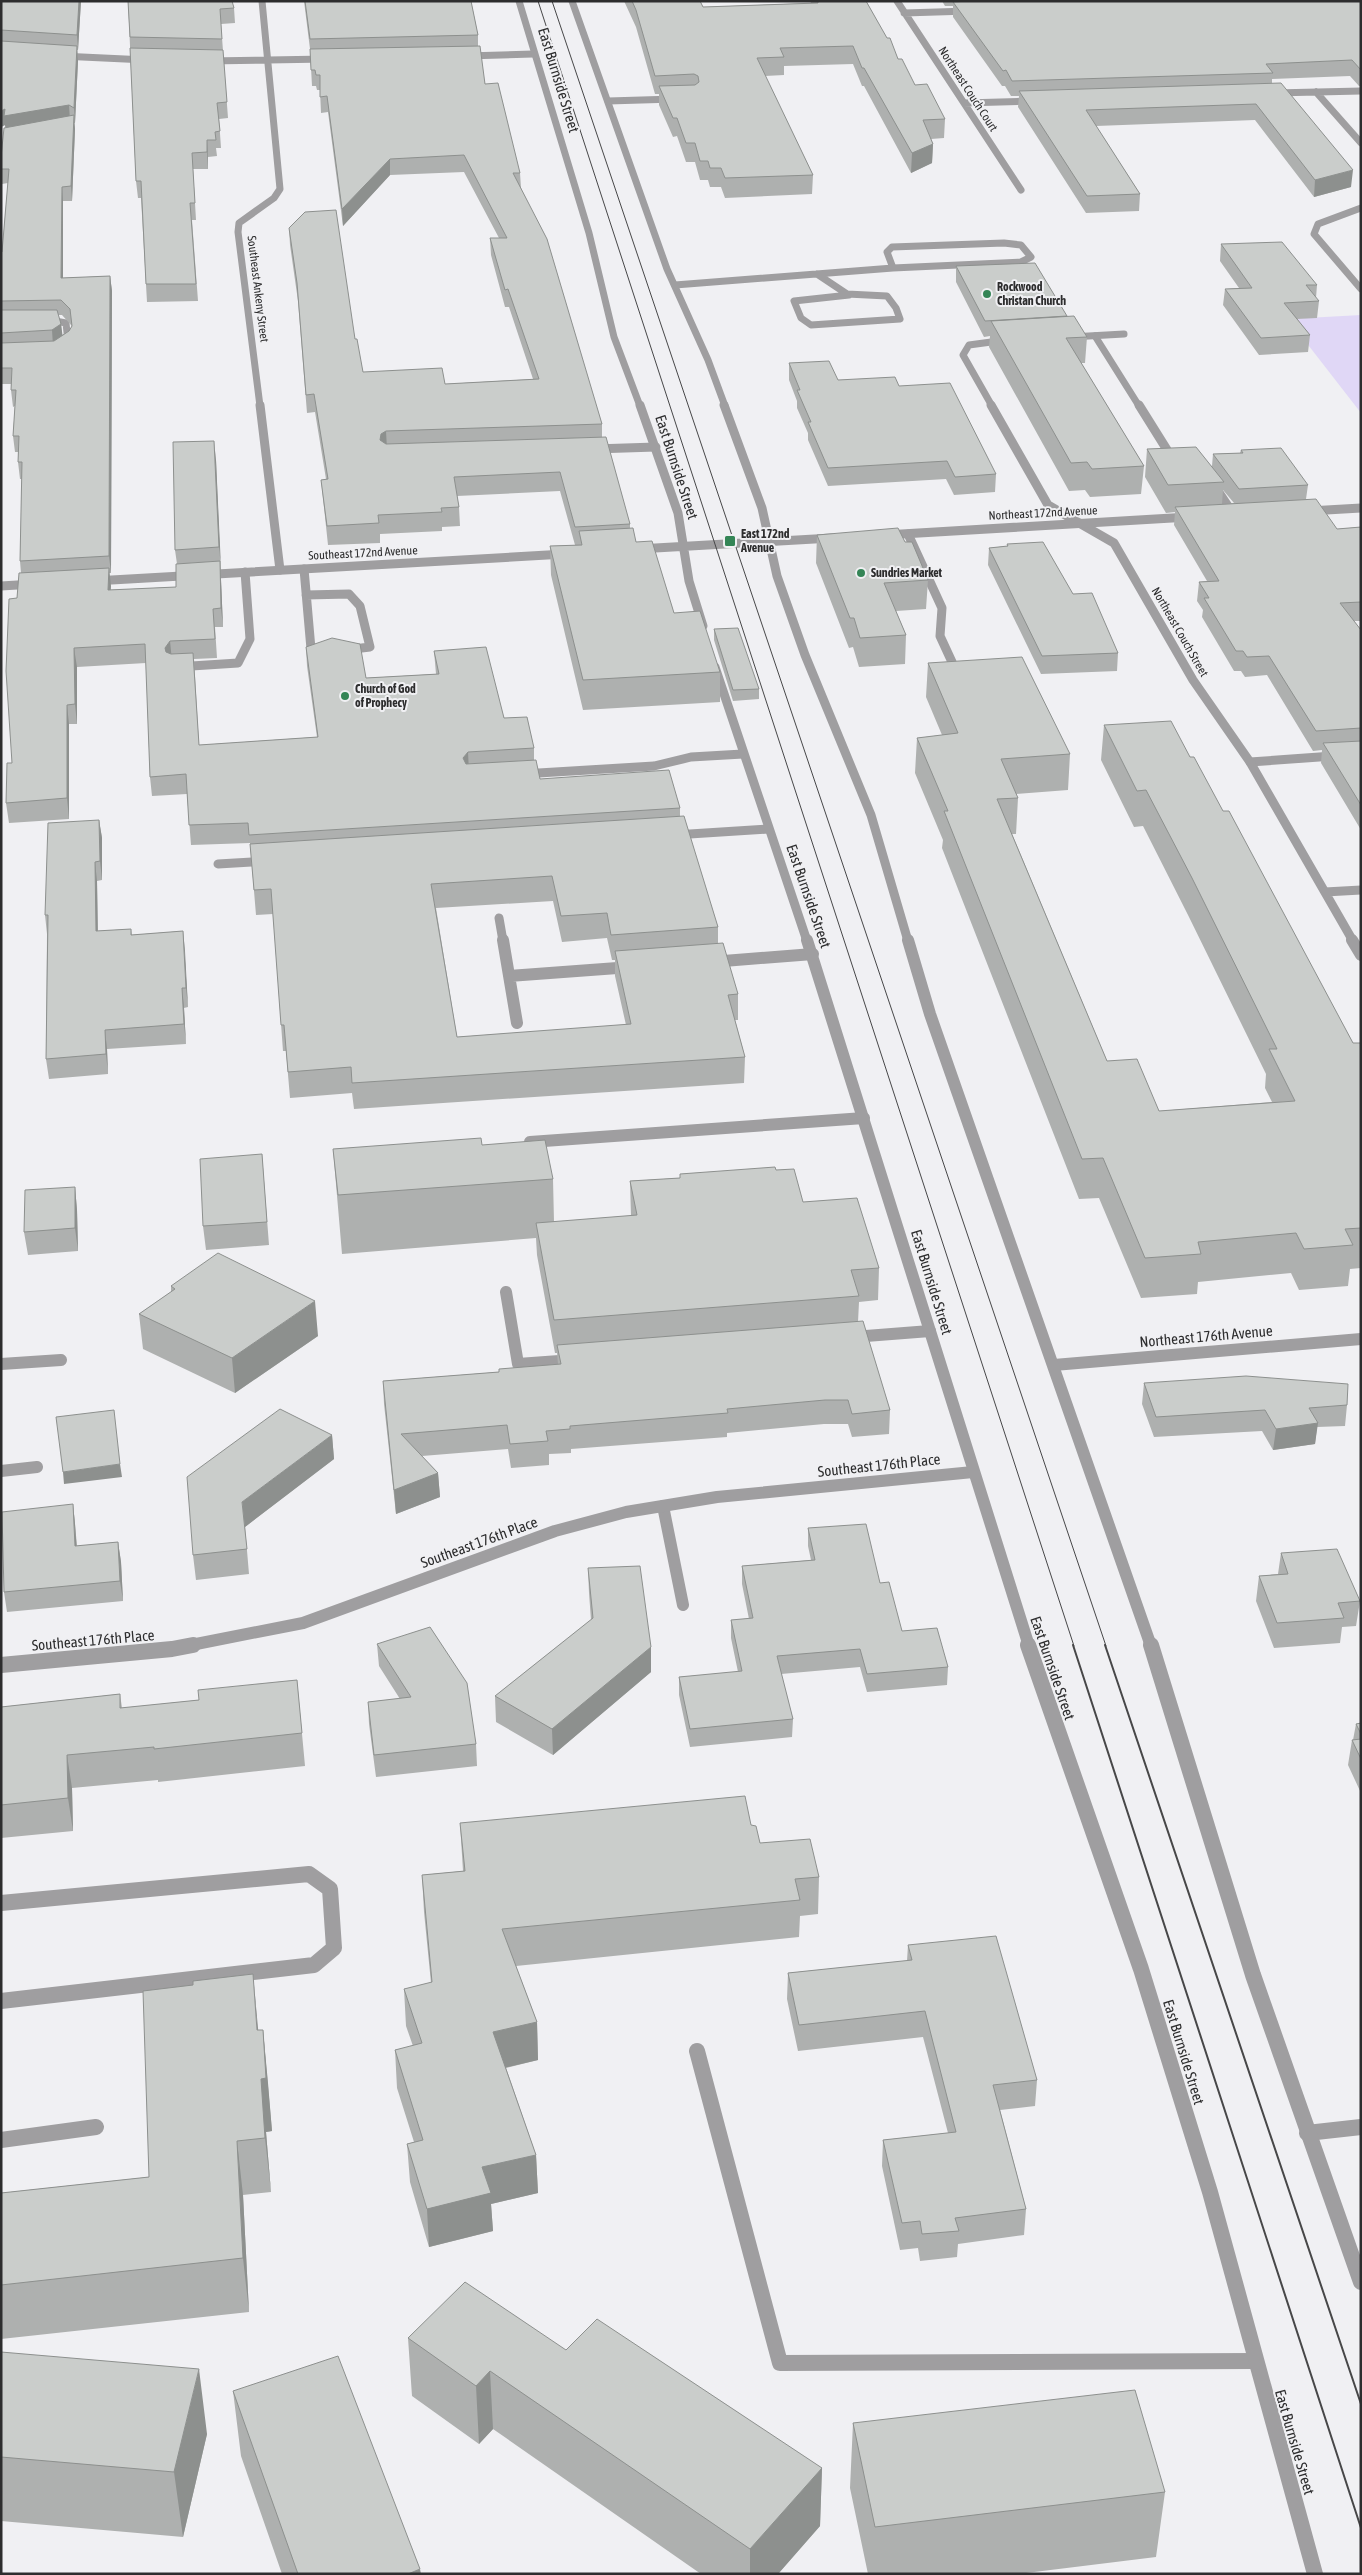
<svg xmlns="http://www.w3.org/2000/svg" width="1362" height="2575" font-family="'Asap Condensed',sans-serif">
<style>
.green{fill:#e0d7f6}
.lines{fill:none;stroke-linecap:round;stroke-linejoin:round}
.service-far3{stroke:#9f9ea0;stroke-width:7}
.service-far2{stroke:#9f9ea0;stroke-width:9}
.service-far1{stroke:#9f9ea0;stroke-width:12}
.service{stroke:#9f9ea0;stroke-width:16}
.minor-far3{stroke:#9f9ea0;stroke-width:7}
.minor-far2{stroke:#9f9ea0;stroke-width:9}
.minor-far1{stroke:#9f9ea0;stroke-width:12}
.minor{stroke:#9f9ea0;stroke-width:16}
.tertiary-far3{stroke:#9f9ea0;stroke-width:7}
.tertiary-far2{stroke:#9f9ea0;stroke-width:9}
.tertiary-far1{stroke:#9f9ea0;stroke-width:12}
.tertiary{stroke:#9f9ea0;stroke-width:16}
.tram-far1{stroke:#474748;stroke-width:1}
.tram{stroke:#474748;stroke-width:2}
.wall{fill:#aeb0af;fill-rule:evenodd}
.shaded-wall{fill:#8d908e}
.building{fill:#cacdcb;stroke:#8d908e}
.poi-dot{fill:#348556;stroke:#f0f0f3;stroke-width:2}
.labels{text-anchor:middle;dominant-baseline:central;stroke-width:4;stroke-linejoin:round;paint-order:stroke}
.far-street-label{font-size:12px;fill:#2d2d2e;stroke:#f0f0f3}
.far-poi-label{font-size:12px;font-weight:bold;fill:#2d2d2e;stroke:#f0f0f3;text-anchor:start}
.street-label{font-size:15px;fill:#2d2d2e;stroke:#f0f0f3}
</style>
<rect width="100%" height="100%" fill="#f0f0f3"/>
<!-- green -->
<path class="green" d="M1361 315V413L1288 319Z"/>
<g class="lines">
<!-- service-far3 -->
<path class="service-far3" d="M608 101 675 99
M1004 243 1021 245 1031 257 1021 262 893 268 887 252 892 247Z
M817 274 847 294 887 296 896 308 900 319 811 325 801 318 794 301 849 295
M675 285 893 268
M44 319 66 323 68 342 65 346
M1095 336 1139 406"/>
<!-- service-far2 -->
<path class="service-far2" d="M1139 405 1169 453 1180 457
M1214 485 1234 515
M908 534 942 608 940 636 952 662
M304 569 311 649 322 650
M306 595 349 594 360 606 370 647 345 650
M176 667 238 663 250 639 245 572
M1250 762 1361 754
M522 774 654 766 691 757 743 754
M674 835 768 829
M218 864 267 861
M499 918 503 941"/>
<!-- service-far1 -->
<path class="service-far1" d="M503 940 517 1023
M711 962 813 954
M509 976 631 967
M506 1292 518 1364 573 1360
M853 1337 930 1331
M1 1364 61 1360
M1 1471 37 1467
M663 1506 683 1605"/>
<!-- service -->
<path class="service" d="M1 1903 309 1874 330 1889 334 1948 314 1965 1 2001
M697 2051 780 2363 1255 2361
M1307 2133 1361 2127
M1 2140 96 2127"/>
<!-- minor-far3 -->
<path class="minor-far3" d="M897 1 1021 190
M904 13 969 11
M61 56 146 60
M466 56 533 54
M208 61 326 59
M1316 92 1361 143
M1274 93 1361 91
M964 103 1034 101
M1361 208 1318 224 1314 234 1361 289
M1071 337 1124 334
M260 406 238 232 239 223 274 198 280 189 262 1
M992 406 963 355 969 345 1006 340"/>
<!-- minor-far2 -->
<path class="minor-far2" d="M260 405 280 570
M991 405 1048 505 1114 543 1193 680 1250 762 1353 941
M594 449 656 447
M1325 892 1361 890"/>
<!-- minor-far1 -->
<path class="minor-far1" d="M1352 940 1361 955
M530 1142 864 1118
M1054 1365 1361 1339
M186 1646 303 1623 555 1531 626 1512 717 1497 973 1472"/>
<!-- minor -->
<path class="minor" d="M1 1665 172 1649 193 1645"/>
<!-- tertiary-far3 -->
<path class="tertiary-far3" d="M519 1 589 233 614 337 640 406
M572 1 667 269 708 360 725 406"/>
<!-- tertiary-far2 -->
<path class="tertiary-far2" d="M640 405 678 513 689 581 703 626
M724 405 762 508 777 576 805 655 871 815 908 941
M1309 511 1361 508
M885 535 1189 517
M638 549 832 538
M94 581 565 554
M1 586 34 584
M715 667 807 941"/>
<!-- tertiary-far1 -->
<path class="tertiary-far1" d="M807 940 1029 1646
M908 940 930 1014 1151 1646"/>
<!-- tertiary -->
<path class="tertiary" d="M1028 1645 1141 1969 1210 2192 1315 2574
M1151 1645 1253 1975 1361 2282"/>
<!-- tram-far1 -->
<path class="tram-far1" d="M538 1 1074 1646
M552 1 1106 1646"/>
<!-- tram -->
<path class="tram" d="M1073 1645 1361 2528
M1105 1645 1361 2404"/>
</g>
<!-- wall -->
<path class="wall" d="M1 1H81L78 50H77L78 61 75 123H74L75 129 72 201H63V278L110 276 112 291 111 573H109L110 590 176 587 177 564 175 550 216 460 223 627H215L217 658 194 659 199 745 317 737 307 666 306 647 366 678 436 674 434 651 504 718 534 748V761L540 779 680 808V817L718 927V944L738 994V1020H735L745 1057 744 1083 354 1109 352 1093 290 1098 286 1051H283L273 914 256 915 250 843 191 845 187 794 152 796 150 777 146 663 77 667V724H69V819L9 823 6 803 12 763 17 598 21 573 20 561 22 479H20L18 462V452H15L13 436 15 406 13 407 11 390V384H1V252H2L8 183 2 184 1 178V157L6 128 5 125 1 127ZM58 315H62L71 325 72 326 69 331 62 335 61 324ZM553 901 562 942 607 938 612 960H615V976L626 1025 457 1037 436 908Z
M128 1 234 8 235 23 221 24 228 118 219 119 221 148H216L217 156 208 157V169H193L196 220H192L198 301 147 302 141 198H138L136 181Z
M304 1H471L478 35V46L485 84 520 173 521 188 602 424V437L630 524V528L636 542 674 613 720 672V702L583 710 551 575 550 546 575 545 560 491 457 496 459 507 460 526 442 527V531L380 534V543L328 545 323 498 321 480 326 479 315 412 307 413 298 301 290 245 289 228 355 339 363 372 445 384 533 379 509 307H505L491 255 490 238H499L464 172 390 175 343 226 328 112 321 113 320 90H317L316 86H312L310 49Z
M624 1H700L703 7 811 3 810 1H866L898 59 915 85 945 119 944 138 931 139 933 144 932 163 911 173 864 86H862L853 64 784 66V75L765 76 813 175 812 194 725 198 721 187H710L708 180H700L695 162H686L677 136 673 137 659 105V94H655L636 27Z
M942 1H1361V86H1359L1350 76 1272 79V83L1351 187 1314 197 1255 120 1096 126 1140 194 1139 211 1086 213 1018 107 1019 96H1011L1005 86H1002L953 17V6H945Z
M1221 244 1317 285 1316 298 1319 301 1317 318 1297 319 1310 335 1308 352 1259 355 1223 305 1225 289 1239 288 1220 261Z
M956 266 1067 316 1087 337 1085 363H1081L1144 466 1141 494 1090 497 1085 490 1069 491 989 347 990 336 984 337 956 282Z
M789 363 838 380 899 386 996 474 995 492 954 495 946 479 828 486 808 440V433L797 408V401L789 380Z
M1147 449 1212 466 1213 454 1240 453 1241 450 1308 485 1306 499 1337 529 1361 527V621H1354L1361 630V830L1321 763 1322 750 1313 751 1267 675 1245 677 1241 671H1234L1202 617 1203 610 1197 601 1199 582 1207 581 1174 525 1175 512 1166 513 1145 477ZM1223 490 1234 503 1222 504Z
M817 535 905 542 928 580 926 609 896 611 906 635 905 664 859 667 853 647 849 648 816 563Z
M1007 544 1073 594 1118 653 1117 671 1041 674 988 565 989 548 1007 546Z
M714 629 759 689V699L733 701 714 640Z
M928 663 1070 754 1068 790 1016 794 1018 798 1016 834H1012L1107 1061 1159 1111 1272 1102 1265 1088 1266 1074 1188 915 1143 826 1134 827 1101 760 1104 725 1190 757 1223 811 1353 1043 1361 1044V1268L1350 1269 1348 1286 1299 1290 1291 1273 1198 1282 1197 1294 1141 1298 1099 1198 1079 1199 942 848 943 840 915 773 917 738 942 735 926 697Z
M99 820 102 838V880L97 881 98 931 131 929 132 935 183 931 188 1007 184 1008 186 1044 107 1049 108 1074 49 1079 46 1059 47 934 45 915Z
M482 1145 553 1179 554 1222 631 1216 630 1181 680 1178V1174L776 1170 803 1202 879 1268 878 1300 859 1302 858 1322 890 1410 889 1434 852 1437 848 1424H824L727 1433V1437L571 1449V1453L549 1454V1465L511 1468 508 1449 422 1456 438 1473 440 1497 396 1514 384 1404 383 1381 499 1372 558 1364 557 1353H555L537 1255 536 1238 342 1254 333 1149Z
M262 1154 269 1245 206 1250 203 1226Z
M75 1187 77 1210 78 1251 28 1255 24 1232Z
M171 1286 318 1336 235 1393 143 1349 139 1314 171 1292Z
M1144 1383 1347 1405 1345 1426 1317 1427 1315 1444 1273 1450 1262 1431 1154 1437 1142 1404Z
M332 1435 334 1459 245 1527 249 1574 196 1580 193 1555Z
M73 1504 75 1524 77 1546 118 1542 121 1562 123 1601 7 1612 4 1592Z
M808 1528 880 1583 902 1631 948 1667 947 1685 867 1692 860 1667 781 1674 793 1719 792 1737 690 1747 679 1695V1677L738 1672 731 1638V1620L749 1619 742 1584V1566L811 1560 808 1546Z
M1281 1553 1360 1601 1356 1626 1342 1627 1340 1643 1274 1648 1256 1601 1259 1576 1278 1574Z
M588 1568 651 1647V1672L553 1755 496 1722 495 1696 591 1620 589 1593Z
M377 1644 476 1744 477 1766 376 1777 369 1724 368 1702 400 1699 379 1666Z
M297 1680 305 1766 158 1782V1780L72 1788 73 1831 1 1838V1707L120 1694 122 1708 199 1700Z
M1361 1723V1793L1348 1765 1352 1740H1353L1356 1724Z
M460 1823 751 1825 760 1843 819 1877 818 1914 800 1916 799 1937 516 1966 537 2022 538 2060 506 2068 536 2155 538 2193 491 2204 493 2231 429 2247 410 2182 407 2144 414 2142 397 2088 395 2050 413 2046 406 2026 404 1989 431 1983 424 1912 422 1875 463 1871Z
M908 1945 1037 2080 1035 2106 1000 2110 1026 2209 1024 2235 958 2244 957 2257 920 2261 918 2248 900 2250 882 2166 883 2140 948 2133 923 2037 798 2051 787 1999 788 1973 907 1961Z
M258 2030H263L272 2131 266 2132 271 2192 243 2195 249 2312 1 2339V2193L149 2177Z
M408 2338 566 2350 822 2468 820 2526 778 2574H701L493 2429 479 2444 412 2396Z
M1 2352 207 2434 183 2537 1 2521Z
M233 2391 421 2574H282L241 2456Z
M853 2423 1165 2492 1156 2557 1018 2574H868L850 2488Z"/>
<!-- shaded-wall -->
<path class="shaded-wall" d="M79 1H81L78 50 77 35Z
M77 46 78 61 75 123 74 108Z
M69 105 70 121 6 132 5 125 1 127V111L5 109Z
M74 115 75 129 72 201 71 186Z
M207 140 208 157V169L207 152Z
M933 144 932 163 911 173 912 153Z
M390 159V175L343 226 342 209Z
M1353 170 1351 187 1314 197 1315 180Z
M62 187 63 201V294L61 278Z
M110 276 112 291 111 573 109 556Z
M61 324 63 339 53 346 52 330Z
M386 431 387 449 380 440 381 434Z
M214 441 216 460 221 567 219 547Z
M220 561 221 580 223 627 221 608Z
M109 568 111 586 110 609 108 590Z
M170 641 172 661 166 667 165 648Z
M74 648 77 667V724L75 704Z
M67 705 69 724V819L67 798Z
M468 752 469 772 463 758Z
M99 820 102 838V880L100 861Z
M95 862 97 881 98 951 96 931Z
M183 931 185 951 188 1007 186 988Z
M182 988 184 1008 186 1044 184 1024Z
M105 1030 107 1049 108 1074 106 1054Z
M75 1187 77 1210 78 1251 75 1228Z
M315 1301 318 1336 235 1393 232 1358Z
M1318 1423 1315 1444 1273 1450 1276 1429Z
M332 1435 334 1459 245 1527 242 1502Z
M120 1464 122 1477 64 1484 63 1472Z
M438 1473 440 1497 396 1514 394 1490Z
M73 1504 75 1524 78 1567 75 1546Z
M118 1542 121 1562 123 1601 120 1581Z
M651 1647V1672L553 1755 552 1729Z
M67 1755 72 1788 73 1831 68 1798Z
M253 1974 258 2028 262 2079 263 2030 268 2083 272 2131 266 2132 271 2192 265 2138Z
M537 2022 538 2060 495 2070 493 2032Z
M237 2141 243 2195 249 2312 243 2258Z
M536 2155 538 2193 491 2204 493 2231 429 2247 427 2209 482 2167Z
M199 2369 207 2434 183 2537 174 2472Z
M490 2371 493 2429 479 2444 476 2386Z
M822 2468 820 2526 778 2574H750V2549Z
M420 2569 421 2574H408Z"/>
<!-- building -->
<path class="building" d="M1 1H79L77 35 1 30Z
M128 1H232L234 8 220 9 222 39 130 37Z
M305 1H471L478 35 310 39Z
M632 1H700L703 7 818 3V1H866L887 38H890L898 59H902L915 85 927 84 945 119 923 120 933 144 912 153 864 68H862L853 46 780 48 784 57 757 58 813 175 725 178 721 168H710L708 161H700L695 143H686L677 118H673L659 86 695 85 699 82 698 76 694 74 655 76 636 10Z
M969 1H1361V70L1352 60 1266 64 1273 73 1012 81 1006 70 1003 71 953 2Z
M1 41 77 46 74 108 69 105 4 116 5 109 1 111Z
M480 46 485 84 498 83 520 173H513L547 239 602 424 386 431 381 434 380 440 386 444 606 437 630 524 575 527 560 472 454 477 459 507 441 508 442 512 378 515 379 523 327 526 321 480 328 479 314 394 306 395 297 283 289 228 305 212 336 210 355 339H357L363 372 442 368 445 384 539 379 508 289 505 290 490 238H507L464 155 390 159 342 209 327 96 320 97V75H316L315 70H311L310 49Z
M130 48 223 50 227 102 217 103 220 131 215 132 216 140H207V152L192 153 195 203H190L196 284H146L141 181H136Z
M1281 83 1353 170 1315 180 1256 104 1086 110 1140 194 1087 196 1019 91Z
M74 115 71 186 62 187 61 278 110 276 109 556 20 561 22 462H18L19 436H13L16 390H11L12 368H1V343L54 341 69 331 72 326 70 309 61 300 1 301V252H2L9 169H1V157L4 128Z
M1282 242 1317 285H1306L1319 301 1284 303 1310 335 1261 338 1225 289 1252 288 1221 244Z
M1035 263 1067 316 985 321 956 266Z
M1 310H57L61 324 52 330 1 333Z
M1074 316 1087 337 1066 338 1144 466 1092 469 1087 462 1071 463 991 321Z
M829 361 838 380 895 377 899 386 950 383 996 474 955 477 947 461 828 468 808 422H811L797 390H800L789 363Z
M214 441 219 547 175 550 173 442Z
M1196 447 1224 482 1168 485 1147 449Z
M1281 448 1308 485 1239 489 1213 454 1243 453 1241 450Z
M1316 499 1337 529 1361 527V602L1340 603 1361 630V728L1316 731 1269 656 1247 657 1243 651H1236L1204 598H1209L1199 582 1219 581 1175 507Z
M633 528 636 542 652 541 674 613 700 611 720 672 583 680 550 546 582 545 579 531Z
M898 528 905 542H912L928 580 884 583 906 635 860 638 854 618H850L817 535Z
M1043 542 1073 594 1092 593 1118 653 1042 656 989 548 1008 546 1007 544Z
M220 561 221 608 213 609 215 639 170 641 165 648 166 652 171 654 193 653 199 745 318 737 306 647 332 638 360 644 366 678 439 674 434 651 486 647 504 718 527 717 534 748 468 752 463 758 466 764 536 760 540 779 669 770 680 808 249 835 248 823 189 825 186 774 150 777 145 644 74 648 75 704 67 705V798L6 803 7 763H12L6 671 9 599 17 598 19 573 109 568 108 590 176 587V564Z
M738 628 759 689 733 690 714 629Z
M1022 657 1070 754 1001 759 1018 798 997 799 1107 1061 1137 1059 1159 1111 1295 1101 1269 1049H1277L1192 878 1146 790 1137 791 1104 725 1171 721 1190 757H1194L1223 811H1229L1353 1043H1360L1361 1044V1228L1345 1229 1353 1245 1304 1249 1296 1233 1198 1242 1201 1254 1145 1258 1103 1158 1082 1159 944 811H948L917 738 958 733 928 663Z
M1361 741V805L1323 743Z
M684 816 718 927 611 935 607 913 561 916 552 876 431 884 457 1037 631 1024 615 951 723 943 738 994 728 995 745 1057 352 1083 351 1067 288 1072 284 1025H281L271 889 254 890 250 844Z
M99 820 100 861 95 862 96 931 131 929V935L183 931 186 988H182L184 1024 105 1030 106 1054 46 1059 48 915H45L48 823Z
M481 1138 482 1145 545 1140 553 1179 338 1195 333 1149Z
M262 1154 267 1222 203 1226 200 1159Z
M775 1167 776 1170 794 1169 803 1202 857 1198 879 1268 851 1270 859 1296 554 1320 536 1223 637 1215 630 1181 680 1178V1174Z
M75 1187V1228L24 1232 25 1190Z
M218 1253 315 1301 232 1358 139 1314 175 1289 171 1286Z
M863 1321 890 1410 852 1414 848 1400H825L727 1409 728 1413 570 1426V1429L546 1431 548 1441 510 1444 507 1425 401 1434 438 1473 394 1490 383 1381 499 1372V1369L561 1364 557 1345Z
M1246 1376 1348 1384 1347 1405 1309 1408 1318 1423 1276 1429 1265 1410 1156 1417 1144 1383Z
M280 1409 332 1435 242 1502 247 1549 193 1555 187 1477Z
M114 1410 120 1464 63 1472 56 1417Z
M73 1504 75 1546 118 1542 120 1581 4 1592 2 1512Z
M866 1524 880 1583 889 1582 902 1631 937 1628 948 1667 867 1674 860 1649 777 1656 793 1719 690 1729 679 1677 742 1671 731 1620 753 1618 742 1566 815 1560 808 1528Z
M1337 1549 1360 1601 1338 1603 1344 1618 1277 1623 1259 1576 1288 1574 1281 1553Z
M640 1566 651 1647 552 1729 495 1696 593 1618 588 1568Z
M430 1627 467 1683 476 1744 374 1755 368 1702 411 1697 377 1644Z
M297 1680 302 1733 154 1749V1747L67 1755 68 1798 1 1805V1707L120 1694V1708L199 1700 198 1690Z
M1361 1723V1734L1356 1724Z
M1361 1739V1759L1352 1740Z
M745 1796 751 1825 756 1826 760 1843 810 1839 819 1877 795 1879 800 1900 502 1929 537 2022 493 2032 536 2155 482 2167 491 2193 427 2209 407 2144 423 2140 395 2050 422 2043 404 1989 432 1982 422 1875 465 1871 460 1823Z
M996 1936 1037 2080 993 2085 1026 2209 955 2218 959 2231 922 2234 920 2221 902 2223 883 2140 956 2132 925 2011 799 2025 788 1973 912 1960 908 1945Z
M253 1974 257 2030H263L266 2078 261 2079 265 2138 237 2141 243 2258 1 2285V2193L149 2177 143 1991 193 1985V1981Z
M465 2282 566 2350 597 2319 822 2468 750 2549 490 2371 476 2386 408 2338Z
M1 2352 199 2369 174 2472 1 2457Z
M338 2356 420 2569 408 2574H298L233 2391Z
M1135 2390 1165 2492 875 2527 853 2423Z"/>
<!-- markers -->
<g class="poi-dot">
<circle cx="987" cy="294" r="5"/>
<rect x="724" y="535" width="12" height="12" rx="2.5"/>
<circle cx="861" cy="573" r="5"/>
<circle cx="345" cy="696" r="5"/>
</g>
<g class="labels">
<!-- far-street labels -->
<g class="far-street-label">
<text transform="translate(968 89) rotate(57)">Northeast Couch Court</text>
<text transform="translate(258 289) rotate(83)">Southeast Ankeny Street</text>
<text transform="translate(1043 513) rotate(-3)">Northeast 172nd Avenue</text>
<text transform="translate(363 553) rotate(-3)">Southeast 172nd Avenue</text>
<text transform="translate(1180 632) rotate(60)">Northeast Couch Street</text>
</g>
<!-- far-poi labels -->
<g class="far-poi-label">
<text x="997" y="287">Rockwood<tspan x="997" dy="14">Christan Church</tspan></text>
<text x="741" y="534">East 172nd<tspan x="741" dy="14">Avenue</tspan></text>
<text x="871" y="573">Sundries Market</text>
<text x="355" y="689">Church of God<tspan x="355" dy="14">of Prophecy</tspan></text>
</g>
<!-- street labels -->
<g class="street-label">
<text transform="translate(559 80) rotate(73)">East Burnside Street</text>
<text transform="translate(677 467) rotate(72)">East Burnside Street</text>
<text transform="translate(809 896) rotate(71)">East Burnside Street</text>
<text transform="translate(932 1282) rotate(73)">East Burnside Street</text>
<text transform="translate(1206 1336) rotate(-5)">Northeast 176th Avenue</text>
<text transform="translate(879 1465) rotate(-6)">Southeast 176th Place</text>
<text transform="translate(479 1542) rotate(-20)">Southeast 176th Place</text>
<text transform="translate(93 1640) rotate(-5)">Southeast 176th Place</text>
<text transform="translate(1053 1668) rotate(71)">East Burnside Street</text>
<text transform="translate(1184 2052) rotate(73)">East Burnside Street</text>
<text transform="translate(1295 2442) rotate(74)">East Burnside Street</text>
</g>
</g>
<!-- border -->
<rect width="1362" height="2575" fill="none" stroke="#2d2d2e" stroke-width="5"/>
</svg>
